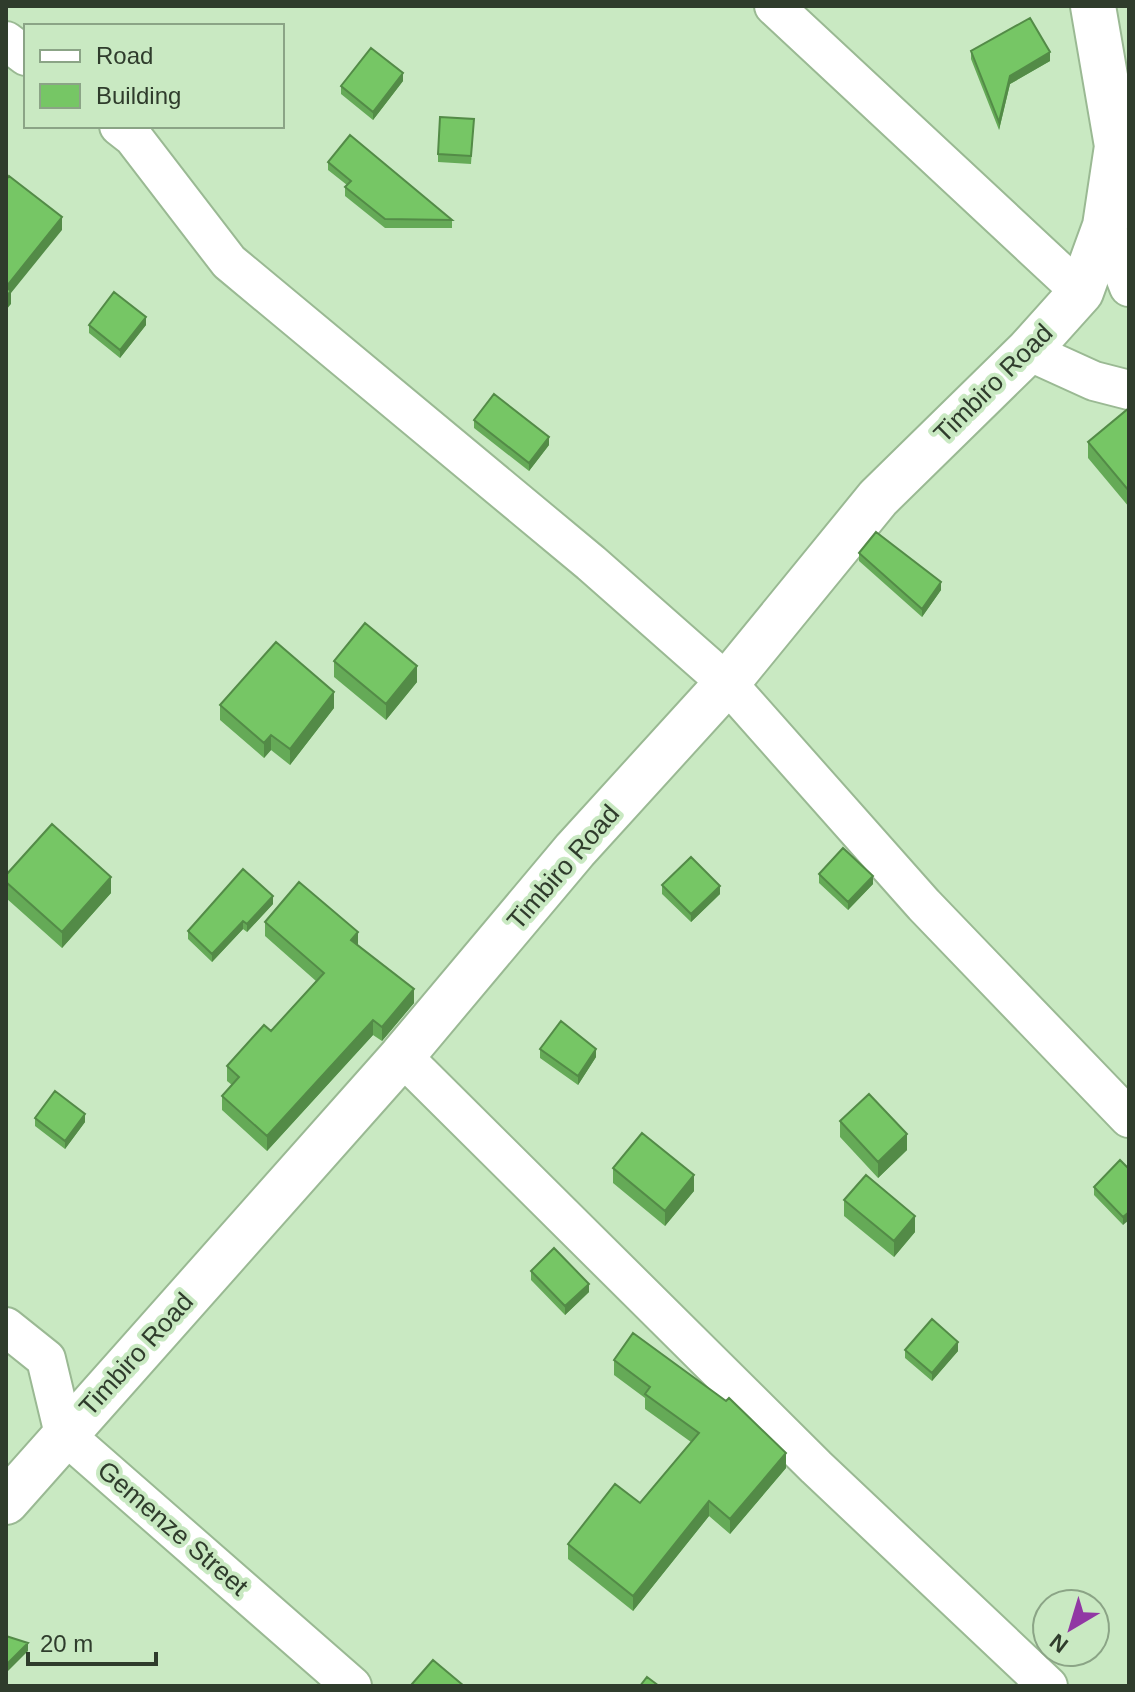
<svg xmlns="http://www.w3.org/2000/svg" width="1135" height="1692" font-family="Arial,sans-serif">
<style>
.lines{fill:none;stroke-linecap:round;stroke-linejoin:round}
.minor-casing{stroke:#9ab993;stroke-width:42}
.secondary-casing{stroke:#9ab993;stroke-width:48}
.minor{stroke:#fff;stroke-width:38}
.secondary{stroke:#fff;stroke-width:44}
.wall{fill:#65aa57}
.shaded-wall{fill:#538b47}
.building{fill:#76c665;stroke:#538b47;stroke-width:2}
.labels{text-anchor:middle;dominant-baseline:central;stroke-width:8;stroke-linejoin:round;paint-order:stroke}
.street-label{font-size:26px;fill:#2f3c2c;stroke:#c9e9c2}
</style>
<rect width="100%" height="100%" fill="#c9e9c2"/>
<g class="lines">
<defs>
<path id="minor" d="M774 6 1081 292
M6 41 26 56
M119 126 133 137 229 262 591 563 727 683 924 905 1129 1118
M1105 226 1129 287
M1028 351 1094 381 1129 390
M402 1056 816 1467 1048 1686
M6 1327 46 1359 64 1434 352 1686"/>
<path id="secondary" d="M6 1502 402 1056 575 850 727 683 878 498 1028 351 1081 292 1105 226 1117 146 1093 6"/>
</defs>
<!-- minor casing -->
<use href="#minor" class="minor-casing"/>
<!-- secondary casing -->
<use href="#secondary" class="secondary-casing"/>
<!-- minor -->
<use href="#minor" class="minor"/>
<!-- secondary -->
<use href="#secondary" class="secondary"/>
</g>
<!-- wall -->
<path class="wall" d="M971 51 1050 61 1010 84 999 130 971 59Z
M403 81 373 120 341 94V86Z
M474 119 471 164 438 162V154Z
M328 162 452 220V228H385L345 196V187L347 185 328 170Z
M89 325H146L120 358 89 333Z
M1129 408V507L1088 458V442Z
M474 420 549 445 529 471 474 428Z
M859 553 941 590 922 617 859 561Z
M334 661 417 682 386 720 334 677Z
M220 705 334 708 290 765 271 750 264 758 220 720Z
M819 874 873 884 848 910 819 883Z
M6 875 111 893 62 948 6 898Z
M662 885 720 894 691 922 662 894Z
M273 904 247 932 243 929 212 962 188 939V931Z
M265 922 358 945 414 1003 382 1041 373 1035 267 1151 222 1110V1096L232 1085 227 1081V1066L271 1031 316 981 265 936Z
M540 1049 596 1057 578 1085 540 1058Z
M35 1118 85 1122 65 1149 35 1126Z
M840 1121 907 1150 878 1178 840 1137Z
M613 1168 694 1191 665 1226 613 1183Z
M1129 1169 1123 1225 1094 1195V1187Z
M844 1200 915 1232 894 1257 844 1216Z
M531 1271 589 1292 565 1315 531 1280Z
M905 1350 958 1351 932 1381 905 1358Z
M614 1360 786 1468 730 1534 709 1516 633 1611 568 1559V1544L640 1503 691 1442 645 1409V1398L614 1375Z"/>
<!-- shaded-wall -->
<path class="shaded-wall" d="M1050 52V61L1010 84 999 130V122L1010 76Z
M403 73V81L373 120V112Z
M62 217V230L11 293V304L6 310V287Z
M146 317V325L120 358V350Z
M549 437V445L529 471V463Z
M941 582V590L922 617V609Z
M417 666V682L386 720V704Z
M334 692V708L290 765V749Z
M271 735V750L264 758V743Z
M873 876V884L848 910V902Z
M111 877V893L62 948V932Z
M720 886V894L691 922V914Z
M273 896V904L247 932V924Z
M243 921V929L212 962V954Z
M358 932V947L351 940Z
M414 989V1003L382 1041V1027Z
M373 1020V1035L267 1151V1136Z
M596 1049V1057L578 1085V1076Z
M85 1114V1122L65 1149V1141Z
M907 1134V1150L878 1178V1162Z
M694 1175V1191L665 1226V1211Z
M1129 1212V1220L1123 1225V1217Z
M915 1216V1232L894 1257V1241Z
M589 1284V1292L565 1315V1306Z
M958 1342V1351L932 1381V1373Z
M786 1453V1468L730 1534V1519Z
M709 1501V1516L633 1611V1596Z
M28 1643V1651L6 1673V1665Z"/>
<!-- building -->
<path class="building" d="M1030 18 1050 52 1010 76 999 122 971 51Z
M371 48 403 73 373 112 341 86Z
M440 117 474 119 471 156 438 154Z
M350 135 452 220 385 219 345 187 351 181 328 162Z
M9 176 62 217 6 287 11 291 6 297V180Z
M114 292 146 317 120 350 89 325Z
M494 394 549 437 529 463 474 420Z
M1129 408V491L1088 442Z
M876 532 941 582 922 609 859 553Z
M365 623 417 666 386 704 334 661Z
M276 642 334 692 290 749 271 735 264 743 220 705Z
M52 824 111 877 62 932 6 882V875Z
M843 848 873 876 848 902 819 874Z
M691 857 720 886 691 914 662 885Z
M243 869 273 896 247 924 243 921 212 954 188 931Z
M299 882 358 932 351 940 414 989 382 1027 373 1020 267 1136 222 1096 239 1077 227 1066 264 1025 271 1031 324 973 265 922Z
M561 1021 596 1049 578 1076 540 1049Z
M55 1091 85 1114 65 1141 35 1118Z
M869 1094 907 1134 878 1162 840 1121Z
M642 1133 694 1175 665 1211 613 1168Z
M1120 1160 1129 1169V1212L1123 1217 1094 1187Z
M866 1175 915 1216 894 1241 844 1200Z
M554 1248 589 1284 565 1306 531 1271Z
M932 1319 958 1342 932 1373 905 1350Z
M633 1333 726 1401 729 1398 786 1453 730 1519 709 1501 633 1596 568 1544 615 1484 640 1503 699 1433 645 1394 650 1387 614 1360Z
M6 1636 28 1643 6 1665Z
M433 1660 464 1686H414L412 1684Z
M647 1677 659 1686H640Z"/>
<g class="labels">
<!-- street labels -->
<g class="street-label">
<text transform="translate(993 383) rotate(-45)">Timbiro Road</text>
<text transform="translate(563 867) rotate(-49)">Timbiro Road</text>
<text transform="translate(136 1354) rotate(-48)">Timbiro Road</text>
<text transform="translate(173 1528) rotate(41)">Gemenze Street</text>
</g>
</g>
<!-- border -->
<rect width="1135" height="1692" fill="none" stroke="#2f3c2c" stroke-width="16"/>
<!-- legend -->
<rect x="24" y="24" width="260" height="104" fill="#c9e9c2" stroke="#8ba486" stroke-width="2"/>
<rect x="40" y="50" width="40" height="12" fill="#ffffff" stroke="#8ba486" stroke-width="2"/>
<text x="96" y="64" font-size="24" fill="#2f3c2c">Road</text>
<rect x="40" y="84" width="40" height="24" fill="#76c665" stroke="#8ba486" stroke-width="2"/>
<text x="96" y="104" font-size="24" fill="#2f3c2c">Building</text>
<!-- north arrow -->
<g transform="translate(1071 1628) rotate(218)"><circle r="38" fill="#c9e9c2" stroke="#8ba486" stroke-width="2"/>
<path d="M0-6L14 30L0 20L-14 30Z" fill="#9138a4"/>
<text y="-12" font-size="22" font-weight="bold" text-anchor="middle" fill="#2f3c2c">N</text>
</g>
<!-- scale -->
<path d="M28 1652v12h128v-12" fill="none" stroke="#2f3c2c" stroke-width="4"/>
<text x="40" y="1652" font-size="24" fill="#2f3c2c" stroke="#c9e9c2" stroke-width="6" paint-order="stroke">20 m</text>
</svg>
